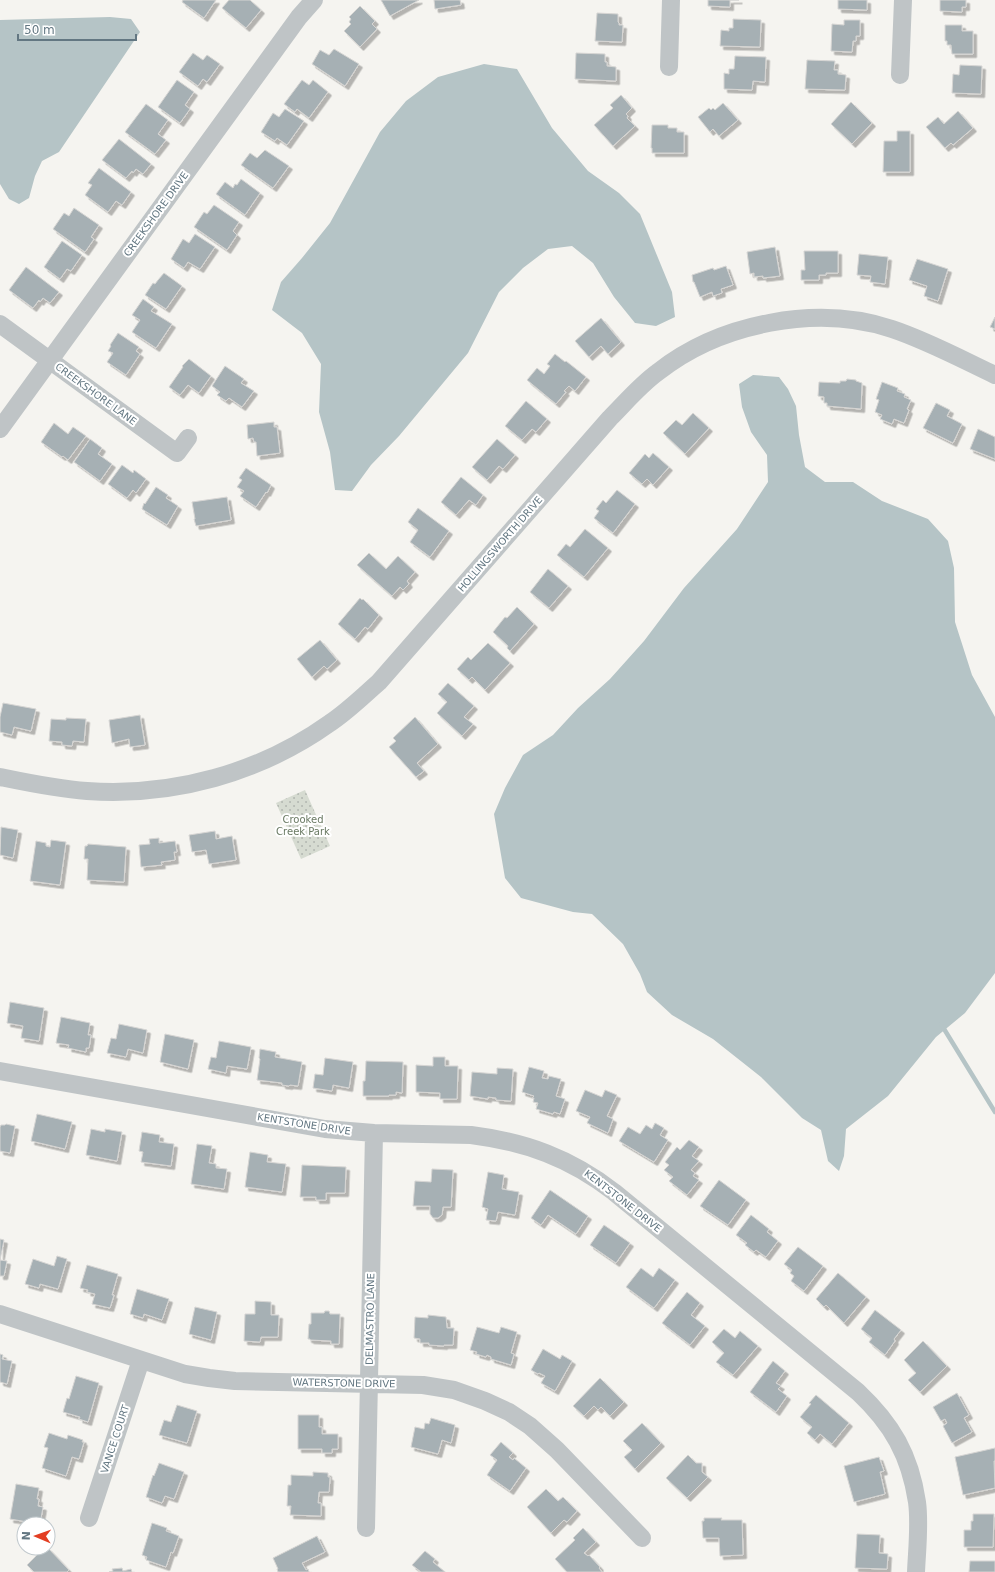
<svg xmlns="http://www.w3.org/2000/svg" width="995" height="1572" font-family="'DejaVu Sans',sans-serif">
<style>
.park{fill:url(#park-dots)}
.water{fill:#b5c4c6}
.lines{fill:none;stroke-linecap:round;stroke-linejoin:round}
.stream{stroke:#b5c4c6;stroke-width:4.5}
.building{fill:#a6b0b4;stroke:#d6d5d3;filter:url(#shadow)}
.street{stroke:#bfc4c6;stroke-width:18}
.labels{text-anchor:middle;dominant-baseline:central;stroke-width:4;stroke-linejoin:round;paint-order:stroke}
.street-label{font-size:10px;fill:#637782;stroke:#fff}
.park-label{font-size:10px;fill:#697962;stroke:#fff}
</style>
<defs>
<pattern id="park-dots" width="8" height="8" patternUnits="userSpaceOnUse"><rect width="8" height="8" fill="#d6dbd1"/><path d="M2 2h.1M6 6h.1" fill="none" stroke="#b1b6af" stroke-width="1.8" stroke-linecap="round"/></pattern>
<filter id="shadow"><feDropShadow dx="3.5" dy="3.5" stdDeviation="0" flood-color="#0004"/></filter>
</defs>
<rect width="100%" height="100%" fill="#f5f4f0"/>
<!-- park -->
<path class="park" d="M305 790 330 846 301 859 276 803Z"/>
<!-- water -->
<path class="water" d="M110 17 131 19 140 32 59 152 42 161 35 176 29 198 19 204 9 199 0 184V20Z
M484 64 517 69 552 128 588 171 619 193 640 214 672 292 675 317 656 326 635 323 614 297 593 263 572 246 548 249 523 268 499 292 468 353 399 436 371 465 352 491 335 490 330 452 319 412 321 364 302 333 272 310 281 282 302 258 330 223 380 132 406 101 438 77Z
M753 375 779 377 788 389 796 406 799 435 805 467 825 482H853L882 501 928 519 948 541 954 568 955 622 972 675 995 717V973L965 1013 936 1037 888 1096 846 1129 844 1156 839 1171 828 1161 821 1130 802 1118 761 1077 713 1039 672 1015 647 992 640 974 623 944 592 914 573 912 521 898 505 878 494 814 505 788 523 755 553 735 578 708 610 679 644 641 684 588 737 529 768 482 767 455 751 432 742 407 739 384Z"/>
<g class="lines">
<!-- stream -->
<path class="stream" d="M941 1024 995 1112"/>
</g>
<!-- building -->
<path class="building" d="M183 0H216L204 18 182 2Z
M229 0H250L261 10 246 28 222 8Z
M381 0H419L390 16Z
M434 0H460L461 5 435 9Z
M708 0H739H730V7L708 6Z
M838 0H867V10L838 9Z
M940 0H966V7H962V12L940 11Z
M360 6 375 21 372 24 377 29 360 47 344 31 351 24 349 22 351 19 349 17Z
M597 13 618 14V22L619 23V25H623L622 42 595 41Z
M733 19 761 20 760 47 720 46 721 30 729 31V28H733Z
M844 20H860V36H856V41H853L852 52 831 51 832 24 844 25Z
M945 25H962V31H973V54H952L951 45H947V41H945Z
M334 49 359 64 345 86 312 64 320 50 329 55Z
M193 53 203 60 207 55 220 64 207 82 203 79 198 86 179 72Z
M576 53 605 54V62H607V66L616 67V81L575 79Z
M735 56 766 57 765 82 753 81 752 90 724 89V73L729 74V69H734Z
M807 60 835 61 834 70H838V74L846 75 845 90 805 89Z
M960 65 982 66 981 94 952 93 953 74 959 75Z
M177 80 194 92 185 105 190 109 180 123 158 107Z
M302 80 309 85 313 80 328 92 309 118 297 109 295 112 284 104Z
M621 95 632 108 626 114 628 116 627 118 635 126 613 146 594 125 613 108 610 105Z
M851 102 872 123 852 144 831 124Z
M723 103 738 120 719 136 713 129 710 132 698 117 709 108 711 110 713 108 715 110Z
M146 104 168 120 158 134 166 140 155 154 125 132Z
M285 109 304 121 287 145 277 138 275 141 261 132 273 113 279 117Z
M958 111 973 128 953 145 951 143 945 148 926 127 938 117 944 124Z
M652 125H668V128H677V132H684V153H652V148H651Z
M897 131H910V172H883L884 141H897Z
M119 139 151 164 143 174 136 169 133 173 132 171 126 178 102 160Z
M265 150 289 166 273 188 241 165 250 153 257 158Z
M99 168 131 192 122 205 116 201 108 212 85 195 92 185 88 183Z
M241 179 260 193 245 215 216 194 225 182 233 188 235 184 237 185Z
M214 205 239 222 233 231 237 235 227 250 194 227 204 212 207 214Z
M74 208 99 225 91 237 94 239 85 252 53 229 64 213 69 216Z
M195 234 215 247 200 269 188 262 184 268 171 259 183 239 189 243Z
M62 241 82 255 71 271 67 269 60 279 44 267Z
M775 247 780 276 763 278V276L754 277V273L750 274 747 252Z
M804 251H838V273H826V275H819V280H801V270H805Z
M859 254 888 257 885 284 870 282 871 276 857 275Z
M917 259 948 269 938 301 924 296 927 286 909 280Z
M726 266 733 285 721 289 722 293 713 296 712 292 700 297 694 282H693L692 275 713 268 714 270Z
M26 267 59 292 50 303 43 298 40 302 39 300 33 308 9 290Z
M164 273 182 286 166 309 145 295 153 283 155 284 158 280Z
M143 299 154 307 151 311 172 324 156 348 132 332 140 320 132 315Z
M995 317V329L990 327Z
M601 318 621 342 608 354 601 346 589 357 575 341Z
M118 333 139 347 136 351 140 354 126 375 107 362 113 353 108 351 111 346 110 345Z
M555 354 565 362 566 361 586 377 575 391 569 386 564 391 566 392 556 404 527 380 537 368 544 374 550 366 547 364Z
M189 359 211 376 199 393 188 385 180 395 169 387 183 367 182 366Z
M225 366 244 379 241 383 254 391 242 407 229 398 226 401 217 395 220 392 212 386Z
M847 379 856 380V381L862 383 861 409 827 406V403H824V397L818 396 819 382 840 383V381H846Z
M882 382 898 388 897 391 905 394 904 397 911 400 907 409 909 410 904 423 894 419 892 424 880 419 882 415 875 412 879 400 876 399Z
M526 401 547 419 536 432 532 429 522 440 505 426Z
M936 403 950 410 947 416 962 424 953 443 923 428Z
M693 413 709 428 685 454 663 433 676 420 682 425Z
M274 422V427H277L280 453 257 456 256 442H254L253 438 248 439 247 425Z
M54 423 68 434 73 427 86 436 68 460 63 456 62 457 41 442Z
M978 429 995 437V459L970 449Z
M90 439 102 448 98 454 112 464 100 481 74 462Z
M497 439 515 455 503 469 499 466 487 480 472 467Z
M653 453 669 467 653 485 647 479 642 484 629 473 645 454 649 458Z
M122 465 133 473 134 470 146 479 136 493 133 490 127 498 108 484Z
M246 468 271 485 267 493 266 492 256 507 240 496 244 491 237 487 242 480 239 478Z
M461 477 483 495 476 505 469 500 456 515 441 502Z
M156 487 168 495 166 498 178 506 167 525 142 509 144 503 145 504Z
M617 490 635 504 613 533 594 518 599 511 596 509 603 500 606 503Z
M227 497 231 520 196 526 194 519H195L192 502Z
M418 508 449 531 430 557 410 542 418 530 408 522Z
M585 529 608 548 584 577 557 555 566 544 570 547Z
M369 553 386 569 398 556 415 572 407 581 409 584 403 590 400 587 392 596 357 565Z
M548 569 568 586 549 608 530 592Z
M360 598 362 600 363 599 379 615 368 629 365 627 355 639 338 624Z
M517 607 534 624 510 651 507 648 508 646 493 632 505 617 507 618Z
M320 640 337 660 327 669 324 666 312 677 297 659Z
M488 643 510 663 485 690 472 677 469 680 457 669 468 657 471 660Z
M448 683 474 706 464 717 473 724 462 736 437 713 447 702 438 694Z
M3 703 36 709 31 731 14 727 12 735 0 732V717Z
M140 715 145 745 130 747 129 739 112 743 109 720Z
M415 717 438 744 417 763 424 771 416 777 389 747 396 741 393 738Z
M66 718 86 719 84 742 73 741 72 746 62 745V742L49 741 51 719 66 720Z
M1 827 18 830 13 858 0 855Z
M215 831 216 839 232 836 236 860 209 864 206 850 192 852 189 835Z
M159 838V843L175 841 177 852H174L175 860 161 862 162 865 141 867 139 845 150 844 149 839Z
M51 840 66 842 60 885 30 881 36 841 46 843V846L50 847Z
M88 844 126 847 124 882 87 880 88 859H84L85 846H87Z
M10 1002 44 1008 39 1041 21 1038 23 1026 7 1023Z
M61 1017 90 1023 88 1035H91L89 1048H86V1052L68 1048 69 1045 56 1043Z
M119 1024 147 1030 143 1053 128 1049 126 1057 107 1053 111 1038 116 1039Z
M165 1034 194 1040 188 1069 160 1062Z
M219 1041 251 1047 247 1069 227 1066 226 1073 208 1069 211 1057 216 1058Z
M260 1049 276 1052 275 1057 302 1062 298 1086 290 1085 289 1086 282 1085V1083L257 1080 260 1059 259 1058Z
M433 1057H445V1066H458L457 1099H440V1093L416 1092V1065L433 1066Z
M325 1058 353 1062 349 1088 333 1085 332 1091 313 1088 315 1074 323 1075Z
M366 1061 403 1062 402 1093 396 1092V1095H389V1096H363V1081H365Z
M529 1067 544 1071 542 1078 548 1079 549 1076 561 1079 556 1096 565 1099 560 1114 554 1112 553 1114 536 1109 538 1103 533 1102 534 1098H532L534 1096 522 1092Z
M497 1068 513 1069 511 1101 496 1100V1098L488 1097V1099L470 1096 472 1072 497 1074Z
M585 1090 602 1097 605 1090 617 1095 607 1116 613 1119 608 1133 587 1123 590 1117 576 1111Z
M37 1114 72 1122 65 1149 31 1141Z
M655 1123 664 1128 660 1135 668 1140 654 1162 619 1141 628 1127 640 1134 646 1125 652 1129Z
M6 1124 15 1126 10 1153 0 1151V1127L1 1125H5Z
M91 1129 105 1132V1129L122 1132 117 1161 86 1155Z
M142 1132 160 1135 159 1142 174 1144 171 1166 141 1162 143 1152 139 1151Z
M689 1140 699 1147 692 1156 699 1161 691 1170 695 1173 693 1176 699 1180 687 1195 669 1181 673 1177 664 1170 669 1165 665 1162 677 1147 680 1150Z
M197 1144 212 1146 209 1163 216 1164V1168L227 1169 224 1189 191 1184Z
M250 1152 268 1155 267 1162 286 1164 282 1192 245 1187Z
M302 1165 346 1167 345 1193H326V1200H316V1197H300Z
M432 1169 453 1170 451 1207H443L442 1215 438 1218H433L430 1214V1206H413L415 1181 431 1182Z
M488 1172 504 1175 502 1189 519 1192 515 1215 498 1212 496 1221 486 1220 488 1209 482 1207Z
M719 1180 746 1200 728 1225 700 1206Z
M550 1190 588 1216 576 1234 548 1215 541 1225 531 1218Z
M751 1215 769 1229 767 1232 778 1241 766 1257 756 1250 754 1252 745 1245 747 1243 736 1235Z
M604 1225 630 1243 616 1263 590 1245Z
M0 1239 4 1240 0 1260 7 1261 4 1276H0Z
M798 1247 823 1266 804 1291 791 1281 794 1276 790 1273 792 1270 784 1264Z
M57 1256 67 1259 58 1289 40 1284 39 1288 25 1284 33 1259 54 1266Z
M87 1265 118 1274 112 1295H114L110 1308 92 1304 95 1294 87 1292 88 1290 80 1288Z
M641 1268 653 1277 659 1268 675 1280 654 1308 626 1287Z
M838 1273 866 1297 844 1323 826 1305 824 1307 816 1299Z
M137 1289 169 1299 162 1320 144 1314 143 1318 130 1314Z
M687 1292 700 1303 691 1315 705 1326 690 1345 662 1323Z
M255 1301 271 1302V1315H279L278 1337H261L260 1342 244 1341 245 1314H255Z
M195 1307 217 1312 211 1340 189 1334Z
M875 1310 901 1330 894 1339 895 1341 885 1355 869 1342 872 1338 861 1329Z
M325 1311H329L330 1314H340L339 1344H331V1341L310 1340V1339H308L309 1324H311V1313H324Z
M428 1315 446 1317 447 1328H454L453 1345H444V1346L429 1345V1343H420V1339L414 1338 415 1317 428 1318Z
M477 1327 499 1333 501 1327 517 1332 511 1353 514 1354 511 1365 491 1359V1357L487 1355 486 1357 476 1354 477 1352 470 1350Z
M724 1329 735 1338 740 1331 758 1346 733 1375 716 1362 724 1353 712 1342Z
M923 1341 947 1366 920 1392 908 1380 916 1373 904 1360Z
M543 1349 560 1359 562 1355 572 1361 555 1391 541 1383 545 1376 539 1373 538 1374 531 1370Z
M0 1354 3 1355 2 1359 12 1361 7 1384 0 1382Z
M773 1361 785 1371 776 1383 781 1386 778 1389 787 1396 776 1412 750 1392Z
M76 1376 99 1383 88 1422 79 1419 80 1417 63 1412 67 1398 69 1399Z
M600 1378 624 1402 610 1416 601 1407 598 1410 594 1406 584 1416 573 1406Z
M957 1393 969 1415 964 1418 972 1432 952 1443 943 1426 947 1423 945 1419 941 1421 933 1407Z
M816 1395 849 1423 832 1444 820 1434 815 1440 807 1433 812 1427 800 1417 811 1404 809 1403Z
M177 1405 197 1411 187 1443 159 1435 164 1420 171 1422Z
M298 1415H319V1427H322V1434H338V1449H332V1453H322V1449H298Z
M431 1418 455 1425 451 1443 442 1440 438 1454 411 1447 415 1427 424 1429 425 1423 429 1424Z
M642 1423 661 1443 635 1469 624 1457 632 1450 623 1441Z
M49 1433 67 1439 68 1435 83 1440 82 1442H84L79 1459 72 1457 66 1476 42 1468 48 1448 44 1447Z
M501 1442 513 1453 509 1457 513 1460 514 1458 526 1468 510 1491 487 1475 497 1460 490 1455Z
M995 1448V1461H994L995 1488 963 1495 955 1457Z
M688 1455 696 1463H702V1472L708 1477 687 1498 666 1478Z
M879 1457 884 1471 880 1472 885 1494 854 1502 844 1466Z
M159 1463 184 1472 174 1499 165 1496 162 1503 146 1497 153 1475 154 1476Z
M313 1472 328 1473V1477H330L329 1492H319L318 1503H321V1516L290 1515 291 1506H287L288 1485H291V1475L313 1476Z
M16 1484 39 1488 37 1499H39L38 1506 43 1507 40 1524 10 1519Z
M546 1489 558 1501 563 1497 577 1511 567 1522 564 1520 551 1533 527 1507Z
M973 1514H994L993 1547H964V1530H971V1521H973Z
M704 1518H722L721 1520H742L743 1555 720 1556 719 1538H703L702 1521H704Z
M152 1523 167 1528 166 1531 179 1536 173 1553 171 1552 166 1567 146 1560 147 1557 142 1555Z
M583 1528 596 1542 584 1553 588 1556 589 1555 600 1567 599 1568 602 1572H567L555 1559 575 1540 573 1538Z
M857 1534 880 1535 879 1553 888 1554 887 1569 855 1568Z
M317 1536 325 1552 302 1563 306 1570 308 1569 309 1572H278L277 1569H278L273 1558Z
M44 1548H48L69 1570 67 1572H34L27 1565Z
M425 1551 435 1559 433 1562 445 1572H421L412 1565Z
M970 1561H995V1572H969Z
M122 1568 123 1571 131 1569 132 1572H109L113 1571 112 1569Z"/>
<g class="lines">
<!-- street -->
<path class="street" d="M669 67 671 0
M900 75 903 0
M0 324 177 453 188 438
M0 429 299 17 314 0
M0 777C29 783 57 789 87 791 173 797 260 773 330 723 348 711 363 696 379 682L610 418C626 402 640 385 658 372 720 323 817 304 892 329 928 341 961 359 995 375
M0 1071 325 1129 374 1133 471 1135C526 1142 570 1158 614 1192L858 1392C892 1424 910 1455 917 1502 920 1524 917 1549 916 1572
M0 1314 185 1374 209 1378 235 1381 423 1385 454 1390 485 1401 509 1412 530 1426 557 1450 642 1538
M89 1518 141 1360
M366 1528 374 1133"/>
</g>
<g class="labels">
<!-- street labels -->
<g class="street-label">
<text transform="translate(156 214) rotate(-54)">CREEKSHORE DRIVE</text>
<text transform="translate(96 394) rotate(36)">CREEKSHORE LANE</text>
<text transform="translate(500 544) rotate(-49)">HOLLINGSWORTH DRIVE</text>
<text transform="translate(304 1124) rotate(9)">KENTSTONE DRIVE</text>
<text transform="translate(623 1201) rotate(38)">KENTSTONE DRIVE</text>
<text transform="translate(370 1319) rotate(-89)">DELMASTRO LANE</text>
<text transform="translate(344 1383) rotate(1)">WATERSTONE DRIVE</text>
<text transform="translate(115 1439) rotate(-72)">VANCE COURT</text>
</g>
<!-- park labels -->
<g class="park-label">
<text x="303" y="819">Crooked<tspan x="303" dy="12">Creek Park</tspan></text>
</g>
</g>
<!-- north arrow -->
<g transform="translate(36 1536) rotate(272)"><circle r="19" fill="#ffffff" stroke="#c1c9cd"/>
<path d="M0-3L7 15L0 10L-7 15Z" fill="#e33e22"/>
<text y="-6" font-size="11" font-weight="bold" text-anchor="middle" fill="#637782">N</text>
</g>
<!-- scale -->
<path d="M18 34v6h118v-6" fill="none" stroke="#637782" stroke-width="2"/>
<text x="24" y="34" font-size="12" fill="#637782" stroke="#ffffff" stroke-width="3" paint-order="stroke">50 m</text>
</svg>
